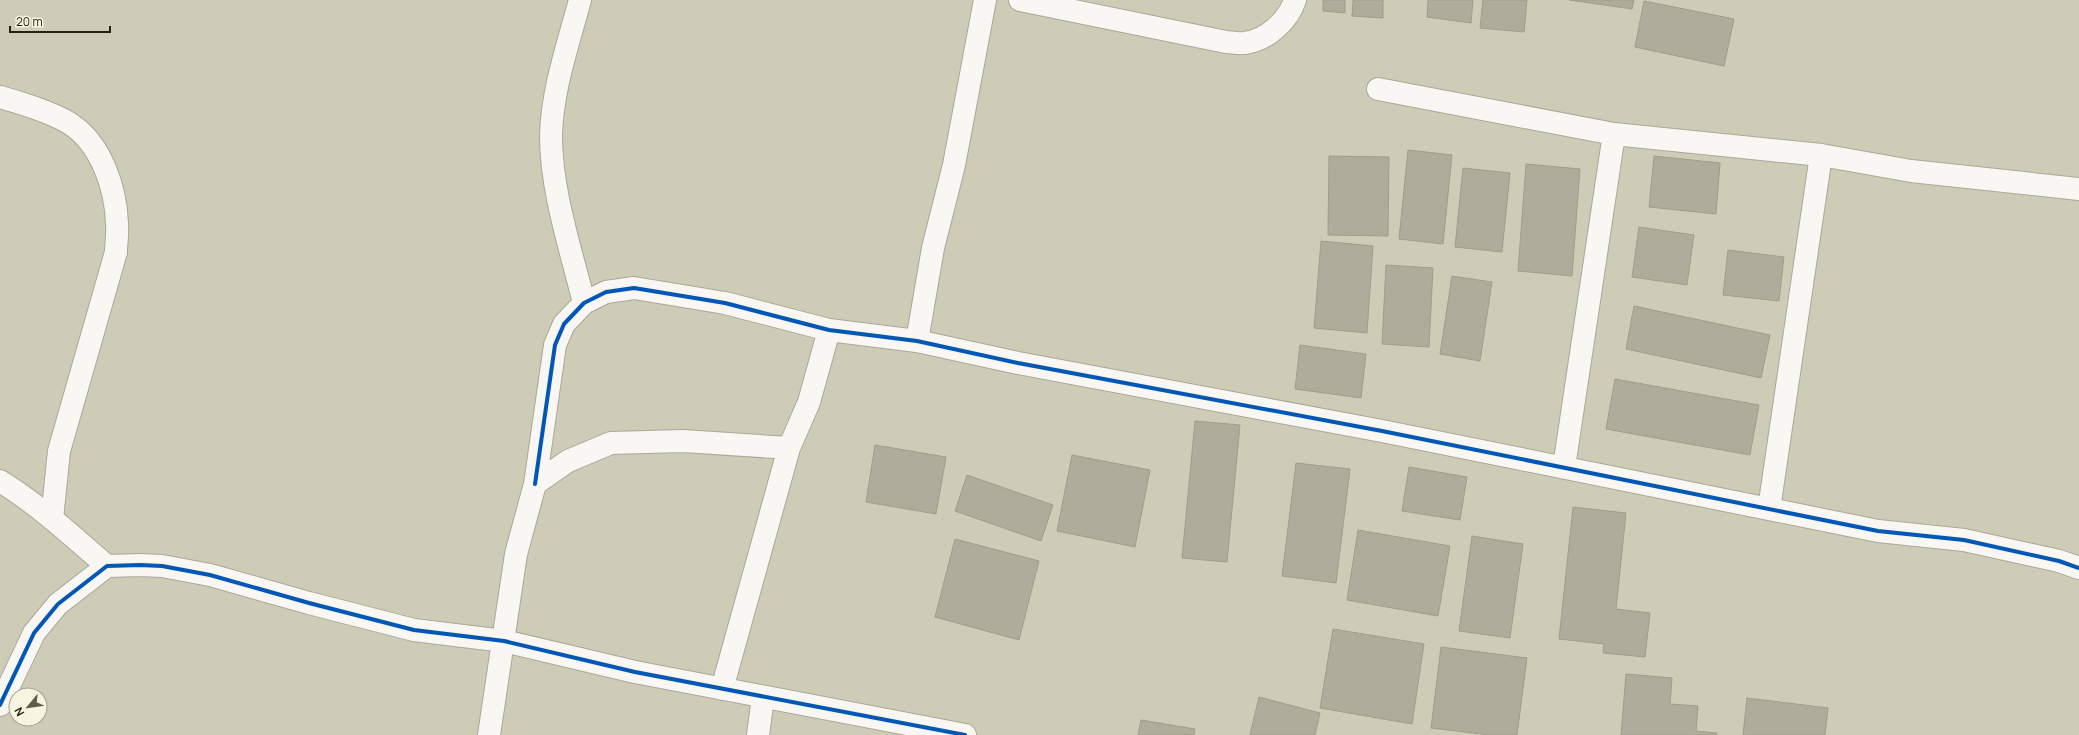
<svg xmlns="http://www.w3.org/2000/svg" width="2079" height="735" font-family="Manrope,sans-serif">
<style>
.building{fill:#b0ac9b;stroke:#a19c8c}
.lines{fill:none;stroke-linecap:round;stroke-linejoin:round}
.minor-casing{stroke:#aaa897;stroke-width:24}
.minor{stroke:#f8f7f4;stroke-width:22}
.cycleway-casing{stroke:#f7f4e0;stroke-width:6}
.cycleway{stroke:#0057b8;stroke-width:4}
</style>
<rect width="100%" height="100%" fill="#ceccb6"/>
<!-- building -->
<path class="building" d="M1323 0H1345V13L1323 11Z
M1353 0H1383V18L1352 16Z
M1428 0H1473L1471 23 1427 17Z
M1483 0H1527L1524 32 1480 28Z
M1569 0H1634L1632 9Z
M1644 1 1734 19 1724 66 1635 47Z
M1408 150 1452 155 1443 244 1399 239Z
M1329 156 1389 157 1388 236 1328 235Z
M1654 156 1720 163 1716 214 1649 207Z
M1526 164 1580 169 1572 276 1518 271Z
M1463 168 1510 173 1502 252 1455 247Z
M1639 227 1694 235 1687 285 1632 277Z
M1321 241 1373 246 1367 333 1314 328Z
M1728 250 1784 257 1779 301 1723 295Z
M1386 265 1433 268 1429 347 1382 344Z
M1452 276 1492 282 1480 361 1440 354Z
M1634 306 1770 335 1761 378 1626 349Z
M1300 345 1366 354 1361 398 1295 389Z
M1615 379 1759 405 1750 455 1606 429Z
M1195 421 1240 425 1227 562 1182 558Z
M875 445 946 457 936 514 866 502Z
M1072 455 1150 470 1135 547 1057 531Z
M1296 463 1350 469 1336 583 1282 576Z
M1409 467 1467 477 1460 520 1402 511Z
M967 475 1053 505 1041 541 955 511Z
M1573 507 1626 513 1616 609 1650 613 1645 657 1603 653 1604 644 1559 639Z
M1358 530 1450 546 1438 616 1347 600Z
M1472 536 1523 544 1510 638 1459 631Z
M955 539 1039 561 1019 640 935 617Z
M1333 629 1424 644 1412 724 1320 708Z
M1441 647 1527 658 1517 735H1489L1431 728Z
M1626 674 1672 678 1670 704 1698 706 1696 731 1717 733V735H1621Z
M1259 697 1320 713 1315 735H1250Z
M1747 698 1828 708 1825 735H1743Z
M1141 720 1195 729 1194 735H1138Z"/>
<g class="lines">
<defs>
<path id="minor" d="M580 0C568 45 552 90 551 136 551 191 571 250 584 303
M1020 0 1226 42C1232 42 1239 44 1245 43 1267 40 1288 21 1295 0
M1378 89 1614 134 1821 155 1911 171 2079 189
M0 97C19 102 53 113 69 123 101 143 116 188 117 224 118 233 116 243 116 252L59 451 52 519
M917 341 933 248 954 165 985 0
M1564 467 1614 134
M0 481C39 505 72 536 107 566
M535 484 555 345 564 324 584 303 606 292 634 288 725 303 829 330 917 341 1018 363 1382 431 1878 531 1964 540 2059 561 2079 568
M1769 509 1821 155
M722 689 789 448
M0 705 34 633 58 604 107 566 140 565 162 566 210 575 309 603 414 630 504 641 635 672 965 735
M489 735 516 554 535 484 568 461 611 443 683 441 789 448 809 402 829 330
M758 735 763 697"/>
</defs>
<!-- minor casing -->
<use href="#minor" class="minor-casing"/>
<!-- minor -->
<use href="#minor" class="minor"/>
<defs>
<path id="cycleway" d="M535 484 555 345 564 324 584 303 606 292 634 288 725 303 829 330 917 341 1018 363 1382 431 1878 531 1964 540 2059 561 2079 568
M0 705 34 633 58 604 107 566 140 565 162 566 210 575 309 603 414 630 504 641 635 672 965 735"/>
</defs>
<!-- cycleway casing -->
<use href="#cycleway" class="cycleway-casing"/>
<!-- cycleway -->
<use href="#cycleway" class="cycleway"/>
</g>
<!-- north arrow -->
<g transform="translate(28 707) rotate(241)"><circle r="19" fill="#f7f4e0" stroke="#a2a08e"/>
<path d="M0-3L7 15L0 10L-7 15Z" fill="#5f5d4b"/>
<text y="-6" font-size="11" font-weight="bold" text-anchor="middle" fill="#232112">N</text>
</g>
<!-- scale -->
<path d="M10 26v6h100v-6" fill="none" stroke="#232112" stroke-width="2"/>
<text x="16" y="26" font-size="12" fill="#232112" stroke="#f7f4e0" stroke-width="3" paint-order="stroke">20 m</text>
</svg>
